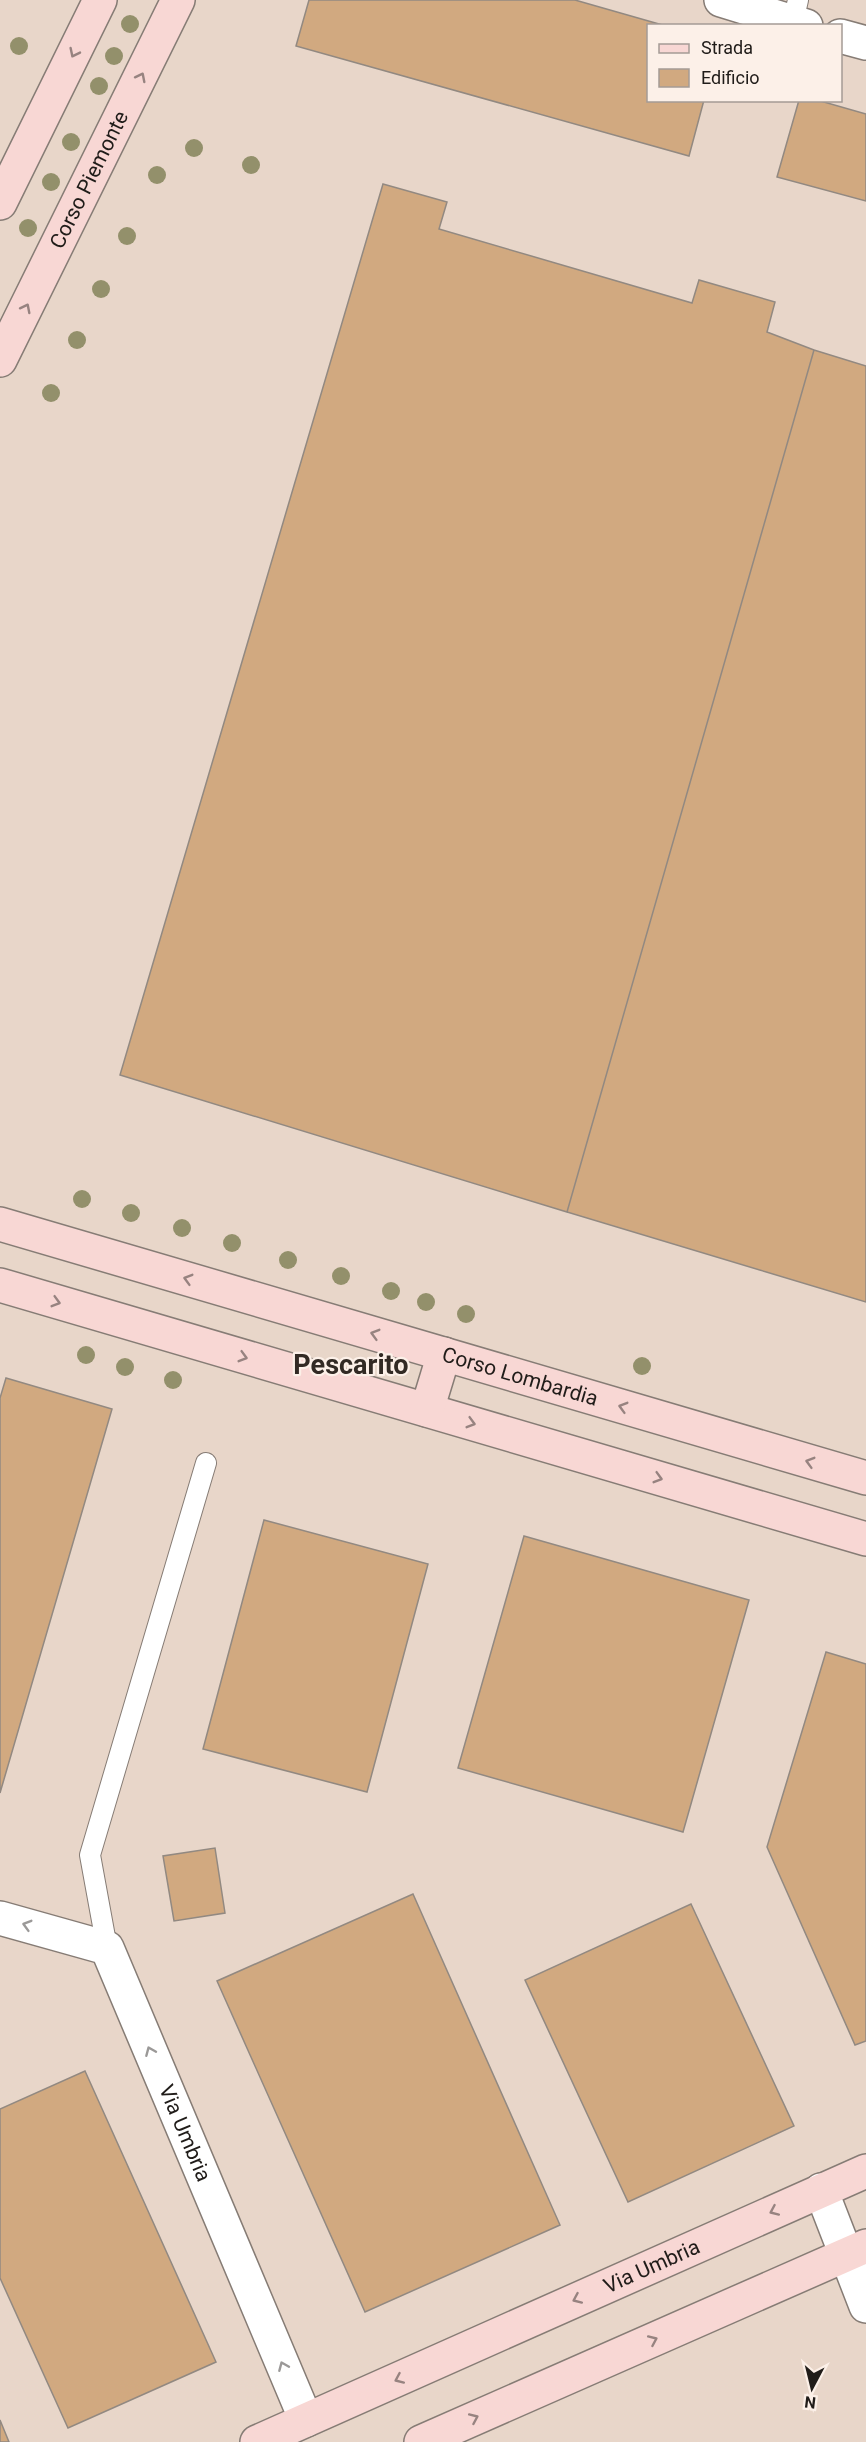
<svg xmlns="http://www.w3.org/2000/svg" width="866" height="2442" font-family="Roboto,sans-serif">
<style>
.built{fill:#e8d6c9;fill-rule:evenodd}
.building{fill:#d1a980;stroke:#928981;stroke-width:1.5}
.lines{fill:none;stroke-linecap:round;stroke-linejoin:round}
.lane-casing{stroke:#867c75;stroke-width:22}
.street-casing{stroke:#867c75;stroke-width:36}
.secondary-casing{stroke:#867c75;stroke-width:36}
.lane{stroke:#fff;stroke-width:20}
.street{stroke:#fff;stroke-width:33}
.secondary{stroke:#f8d7d4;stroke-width:33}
.tree{fill:#93906b}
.oneway{stroke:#978380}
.oneway2{stroke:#9b9998}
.labels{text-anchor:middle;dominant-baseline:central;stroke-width:4.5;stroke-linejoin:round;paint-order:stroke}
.street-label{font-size:21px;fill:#201c19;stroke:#fcf0e8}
.district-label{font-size:27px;font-weight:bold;fill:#322a24;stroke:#fcf0e8}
</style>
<rect width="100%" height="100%" fill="#efe3db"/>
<!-- built -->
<path class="built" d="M0 0H866V2442H0ZM648 26H840V100H648Z"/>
<!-- building -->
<path class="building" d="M309 0H575L666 26H648V100H704L689 156 296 46Z
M799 100H817L866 114V201L777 177Z
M383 184 447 202 439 229 692 303 699 280 775 302 767 332 814 350 567 1212 120 1075Z
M814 350 866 366V1302L567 1212Z
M6 1378 112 1409 0 1793V1398Z
M264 1520 428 1564 367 1792 203 1749Z
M524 1536 749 1600 683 1832 458 1768Z
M826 1652 866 1664V2041L855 2045 767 1847Z
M215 1848 225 1913 174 1921 163 1856Z
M413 1894 560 2225 365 2312 217 1981Z
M691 1904 794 2126 628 2202 525 1980Z
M85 2071 216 2362 68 2428 0 2278V2109Z
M0 2420 9 2442H0Z"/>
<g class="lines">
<defs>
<path id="lane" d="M793 22 798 0
M107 1948 90 1855 206 1463"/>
<g id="street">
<path d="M721 0 806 26"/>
<path d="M840 36 866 43"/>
<path id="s1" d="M0 1918 107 1948 306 2420"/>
<path d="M821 2190 866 2306"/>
</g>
<g id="secondary">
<path d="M0 203 100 0"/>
<path id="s2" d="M0 360 178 0"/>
<path id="s3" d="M0 1224 866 1478"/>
<path d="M0 1285 866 1539"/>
<path d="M427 1410 444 1354"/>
<path id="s4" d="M257 2442 866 2171"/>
<path d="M421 2442 866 2246"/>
</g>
</defs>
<!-- lane casing -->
<use href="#lane" class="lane-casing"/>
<!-- street casing -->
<use href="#street" class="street-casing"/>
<!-- secondary casing -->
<use href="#secondary" class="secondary-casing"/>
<!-- lane -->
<use href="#lane" class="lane"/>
<!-- street -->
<use href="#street" class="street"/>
<!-- secondary -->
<use href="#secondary" class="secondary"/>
</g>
<!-- trees -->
<g class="tree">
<circle cx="130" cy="24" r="9"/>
<circle cx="19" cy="46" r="9"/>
<circle cx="114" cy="56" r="9"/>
<circle cx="99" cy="86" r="9"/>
<circle cx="71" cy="142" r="9"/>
<circle cx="194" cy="148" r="9"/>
<circle cx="251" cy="165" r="9"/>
<circle cx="157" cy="175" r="9"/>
<circle cx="51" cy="182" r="9"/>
<circle cx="28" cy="228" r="9"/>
<circle cx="127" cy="236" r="9"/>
<circle cx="101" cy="289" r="9"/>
<circle cx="77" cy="340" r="9"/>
<circle cx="51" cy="393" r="9"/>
<circle cx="82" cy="1199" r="9"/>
<circle cx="131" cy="1213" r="9"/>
<circle cx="182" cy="1228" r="9"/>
<circle cx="232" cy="1243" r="9"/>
<circle cx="288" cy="1260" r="9"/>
<circle cx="341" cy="1276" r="9"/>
<circle cx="391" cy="1291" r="9"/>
<circle cx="426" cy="1302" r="9"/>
<circle cx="466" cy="1314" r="9"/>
<circle cx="86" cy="1355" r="9"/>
<circle cx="642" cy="1366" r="9"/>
<circle cx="125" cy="1367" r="9"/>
<circle cx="173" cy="1380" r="9"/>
</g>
<!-- one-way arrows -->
<defs><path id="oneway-chevron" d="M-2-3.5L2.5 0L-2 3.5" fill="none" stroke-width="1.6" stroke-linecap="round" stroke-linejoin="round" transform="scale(1.5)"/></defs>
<g class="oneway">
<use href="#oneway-chevron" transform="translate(74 53) rotate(116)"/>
<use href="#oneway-chevron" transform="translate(141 77) rotate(-63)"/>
<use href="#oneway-chevron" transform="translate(26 308) rotate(-63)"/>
<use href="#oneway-chevron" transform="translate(188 1279) rotate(-164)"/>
<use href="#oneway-chevron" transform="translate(56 1302) rotate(16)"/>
<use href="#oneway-chevron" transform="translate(375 1334) rotate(-164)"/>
<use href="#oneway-chevron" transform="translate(243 1357) rotate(16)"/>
<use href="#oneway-chevron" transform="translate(623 1407) rotate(-164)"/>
<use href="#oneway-chevron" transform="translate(471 1423) rotate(16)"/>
<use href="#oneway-chevron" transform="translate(810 1462) rotate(-164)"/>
<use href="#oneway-chevron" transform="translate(658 1478) rotate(16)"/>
<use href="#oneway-chevron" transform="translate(774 2211) rotate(156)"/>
<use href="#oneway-chevron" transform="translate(577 2299) rotate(156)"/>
<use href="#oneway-chevron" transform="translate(653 2340) rotate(-24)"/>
<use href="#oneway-chevron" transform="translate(399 2379) rotate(156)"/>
<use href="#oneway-chevron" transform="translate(474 2418) rotate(-24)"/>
</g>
<g class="oneway2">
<use href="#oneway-chevron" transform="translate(27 1925) rotate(-164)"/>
<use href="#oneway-chevron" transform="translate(150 2051) rotate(-113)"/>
<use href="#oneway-chevron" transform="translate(283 2366) rotate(-113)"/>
</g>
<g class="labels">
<!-- street labels -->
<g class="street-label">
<text stroke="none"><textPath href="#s2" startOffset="201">Corso Piemonte</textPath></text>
<text stroke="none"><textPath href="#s3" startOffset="542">Corso Lombardia</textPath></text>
<text stroke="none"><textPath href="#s1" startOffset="312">Via Umbria</textPath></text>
<text stroke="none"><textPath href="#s4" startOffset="432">Via Umbria</textPath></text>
</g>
<!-- district labels -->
<g class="district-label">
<text x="351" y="1365">Pescarito</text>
</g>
</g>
<!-- legend -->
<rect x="647" y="24" width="195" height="78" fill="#fcf0e8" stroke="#a49b95" stroke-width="1.5"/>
<rect x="659" y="44" width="30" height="9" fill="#f8d7d4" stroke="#a49b95" stroke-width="1.5"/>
<text x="701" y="54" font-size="18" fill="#201c19">Strada</text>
<rect x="659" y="69" width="30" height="18" fill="#d1a980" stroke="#a49b95" stroke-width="1.5"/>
<text x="701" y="84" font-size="18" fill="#201c19">Edificio</text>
<!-- north arrow -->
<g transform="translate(812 2388) rotate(187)" stroke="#fcf0e8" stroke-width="4.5" paint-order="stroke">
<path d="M0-4.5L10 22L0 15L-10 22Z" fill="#201c19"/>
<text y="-9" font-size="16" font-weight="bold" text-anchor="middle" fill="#201c19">N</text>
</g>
</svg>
